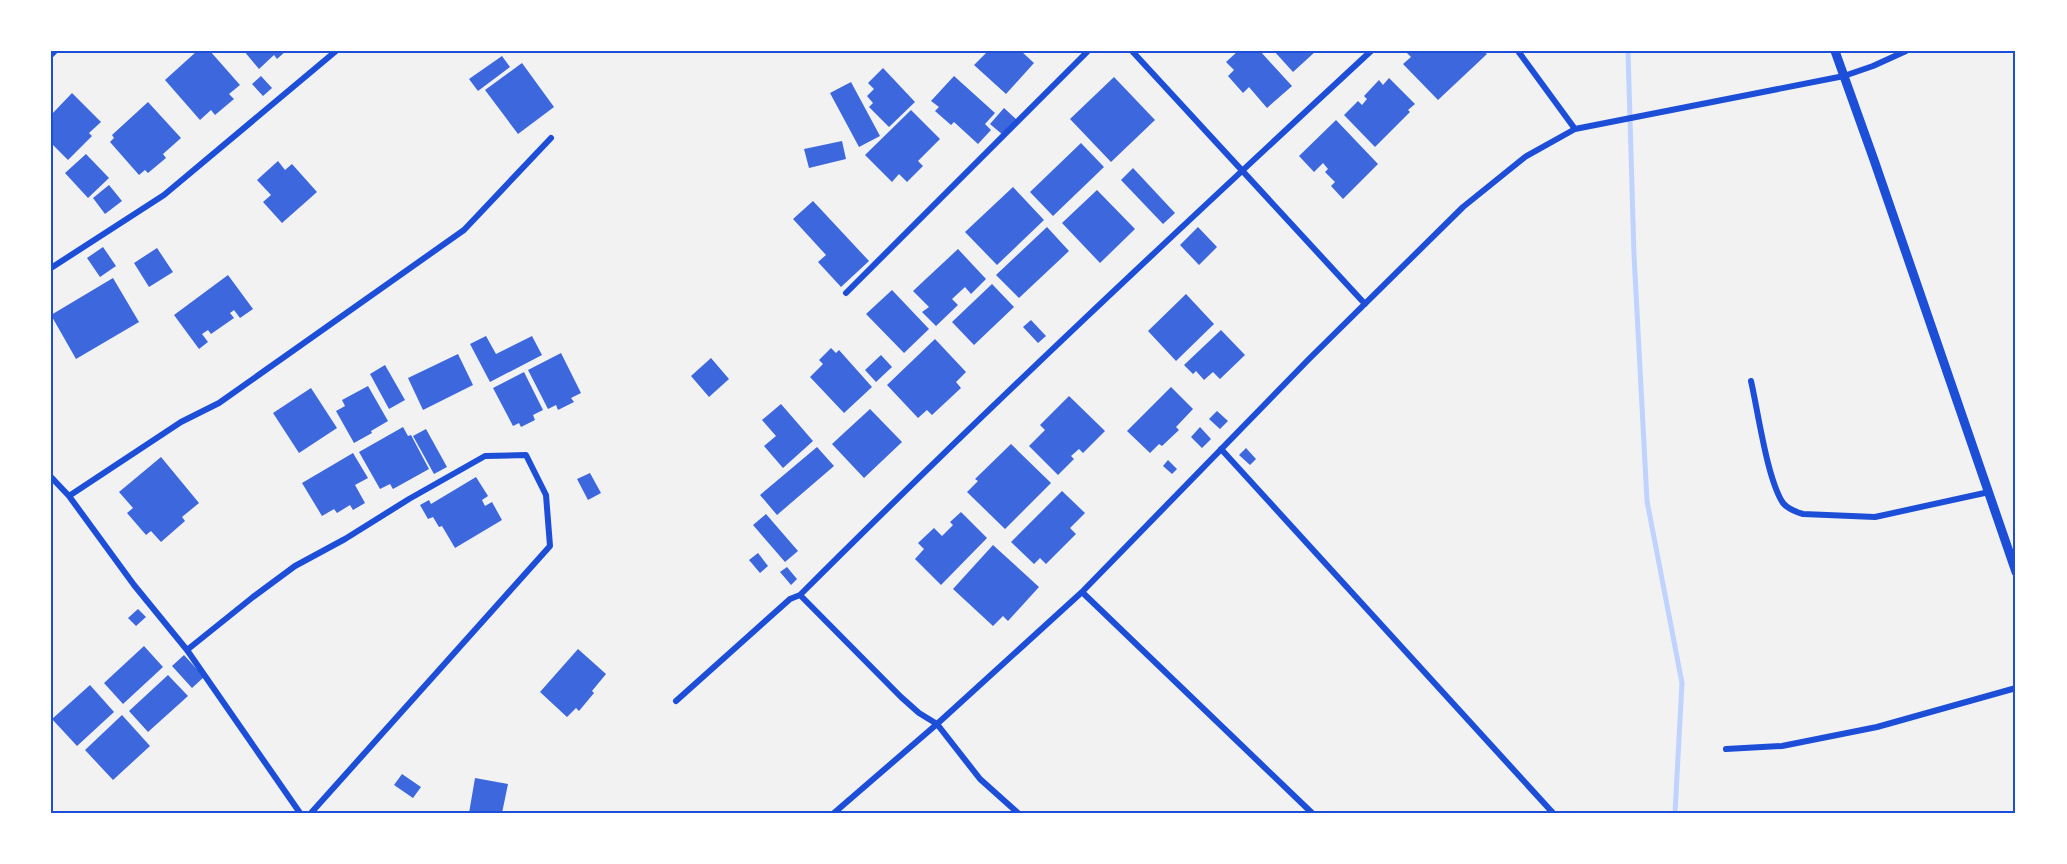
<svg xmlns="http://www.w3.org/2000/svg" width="2067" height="864" font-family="Manrope,sans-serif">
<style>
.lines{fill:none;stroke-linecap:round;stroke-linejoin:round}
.stream{stroke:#bfd3fe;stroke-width:5}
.building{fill:#3d67dc}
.minor{stroke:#1d4ed8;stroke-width:6}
.tertiary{stroke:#1d4ed8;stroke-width:9}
.neatline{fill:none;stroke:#1d4ed8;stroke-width:2}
</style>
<rect width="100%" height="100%" fill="#f2f2f2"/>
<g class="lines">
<!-- stream -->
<path class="stream" d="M1628 51 1634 255 1647 501 1682 683 1675 813"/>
</g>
<!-- building -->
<path class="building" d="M197 51H210L240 85 229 94 234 99 215 115 211 110 200 120 165 80Z
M244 51H286L277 59 274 55 259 69Z
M988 51H1021L1034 63 1006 94 974 65Z
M1238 51H1260L1292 86 1267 108 1249 87 1243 93 1228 76 1234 70 1226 62Z
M1274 51H1316L1293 72Z
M1405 51H1483L1487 54 1438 100 1403 64 1411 57Z
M502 56 510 67 478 91 469 79Z
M522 63 554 107 518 134 485 90Z
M883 68 915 102 889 127 869 107 873 103 867 96 874 89 868 83Z
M261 76 272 88 263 96 252 84Z
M954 76 995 113 985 124 991 130 978 144 954 122 951 125 935 111 939 107 931 101Z
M1114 77 1155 120 1111 162 1070 119Z
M1389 78 1415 104 1408 110 1410 112 1375 147 1344 115 1358 101 1362 105 1367 99 1364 96 1379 80 1383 85Z
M851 82 880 136 859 147 830 93Z
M72 93 101 122 89 133 92 136 68 160 51 143V115Z
M148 102 181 138 163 154 166 158 148 173 145 170 139 175 110 142 114 138 112 135Z
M1004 108 1017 120 1003 135 990 124Z
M911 110 940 139 918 161 923 166 907 182 899 174 892 182 865 155Z
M1336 120 1378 164 1343 199 1331 186 1335 182 1325 172 1328 169 1323 163 1314 172 1299 156Z
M842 141 846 159 809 168 804 149Z
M1081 143 1104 167 1053 216 1030 192Z
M86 154 109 178 88 198 65 173Z
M278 161 285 170 292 164 317 192 282 223 263 202 271 195 257 180Z
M1133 168 1175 213 1163 224 1121 180Z
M109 185 122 201 105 214 93 198Z
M1013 187 1044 220 997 265 965 232Z
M1097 190 1135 229 1100 263 1062 223Z
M813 201 869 261 841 287 818 262 826 255 793 219Z
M1047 227 1069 251 1019 298 996 275Z
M1198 227 1217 247 1199 265 1180 245Z
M103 247 116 266 100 277 87 258Z
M157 248 173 272 149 287 134 263Z
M958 249 986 279 971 294 965 287 952 299 958 305 936 326 922 312 929 307 913 291Z
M228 275 253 309 240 318 234 310 230 313 234 318 211 334 208 330 202 334 208 342 199 349 174 315Z
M113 278 139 322 76 359 51 315Z
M992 284 1014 307 974 345 952 322Z
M892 290 929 329 904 353 866 314Z
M1186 294 1214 324 1176 361 1148 331Z
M1031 320 1046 336 1038 343 1023 327Z
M1221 330 1245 355 1220 379 1213 372 1204 380 1196 371 1193 374 1184 365Z
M486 336 496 354 532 336 542 355 490 382 470 344Z
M935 339 966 372 956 382 961 388 932 415 927 410 918 418 887 385Z
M831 348 836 353 839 350 872 387 844 413 810 377 823 364 819 360Z
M561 353 581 393 571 398 574 402 558 410 556 405 548 409 528 370Z
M458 354 473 385 423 410 408 378Z
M881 355 892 367 876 382 865 370Z
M711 358 729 379 709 397 691 376Z
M385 365 405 400 389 409 370 374Z
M524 372 543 410 533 415 535 420 521 427 519 423 513 426 493 388Z
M368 386 388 421 371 431 372 433 354 443 336 411 345 406 342 400Z
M1171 387 1193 409 1176 427 1179 430 1162 446 1159 444 1150 453 1127 431Z
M311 388 337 428 299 453 273 413Z
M1069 396 1105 431 1083 453 1079 449 1071 456 1074 459 1058 475 1029 446 1045 430 1040 425Z
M781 404 813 441 783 468 764 446 776 436 762 420Z
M870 409 902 442 864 478 832 444Z
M1217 411 1228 421 1220 429 1209 419Z
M403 427 408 436 411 435 429 469 393 489 390 484 380 489 359 452Z
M1200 427 1211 439 1202 448 1191 437Z
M426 429 447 467 434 474 413 436Z
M1011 444 1051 483 1005 529 967 492 978 481 975 479Z
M817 447 834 466 777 515 760 495Z
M1246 448 1256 459 1250 465 1239 455Z
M353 453 368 478 355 485 365 503 353 510 350 505 337 513 334 509 322 516 302 483Z
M161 457 199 503 182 517 185 521 161 542 151 531 146 535 127 513 133 508 119 492Z
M1168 460 1177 469 1172 474 1163 466Z
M590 473 601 493 588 500 577 479Z
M476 477 488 496 482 500 485 506 492 502 502 520 455 548 442 526 439 527 433 517 428 519 420 505 429 500 431 504Z
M1062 491 1085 513 1070 528 1076 534 1046 564 1040 558 1034 564 1011 542Z
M961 512 987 538 941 585 915 559 924 549 918 543 934 528 942 536 953 525 950 522Z
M766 514 798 551 785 562 753 525Z
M993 545 1039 587 1008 621 1003 616 993 626 953 589Z
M758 553 768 566 760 573 749 560Z
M787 567 797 579 791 585 780 572Z
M138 609 146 617 136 626 128 618Z
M144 646 163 667 123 704 104 683Z
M578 649 606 674 592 691 594 693 579 711 576 708 567 717 540 692Z
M184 655 204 677 192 688 172 666Z
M168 675 188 696 148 732 129 711Z
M90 685 114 712 77 746 52 719Z
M122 715 150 746 113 780 85 750Z
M402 774 421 787 413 798 394 785Z
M475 778 508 784 502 813H469Z"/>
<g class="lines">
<!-- minor -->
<path class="minor" d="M1132 51 1365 304
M1518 51 1575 129
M51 55 55 51
M51 268 164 195 336 51
M846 293 1088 51
M1751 381C1758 411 1767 479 1783 503 1788 509 1796 512 1803 514L1875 517 1989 492
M1221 449 1553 813
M51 477 69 496 134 585 187 650 300 813
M69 496 181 422 219 403 464 230 551 138
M1082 592 1312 813
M800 595C986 409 1178 230 1371 51
M187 650 253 597 295 566 345 539 409 499 485 456 526 455 546 495 550 546 311 813
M676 701 790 599 800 595 901 697 919 713 937 724 980 779 1018 813
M1726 749 1782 746 1877 727 2016 688
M834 813 937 724 1082 592 1309 359 1463 207 1525 157 1575 129 1844 76 1873 66 1906 51"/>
<!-- tertiary -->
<path class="tertiary" d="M1835 51 1874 160 2016 572"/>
</g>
<!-- border -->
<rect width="2067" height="864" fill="none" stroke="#ffffff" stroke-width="105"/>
<rect x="52" y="52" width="1962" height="760" class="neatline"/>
</svg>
